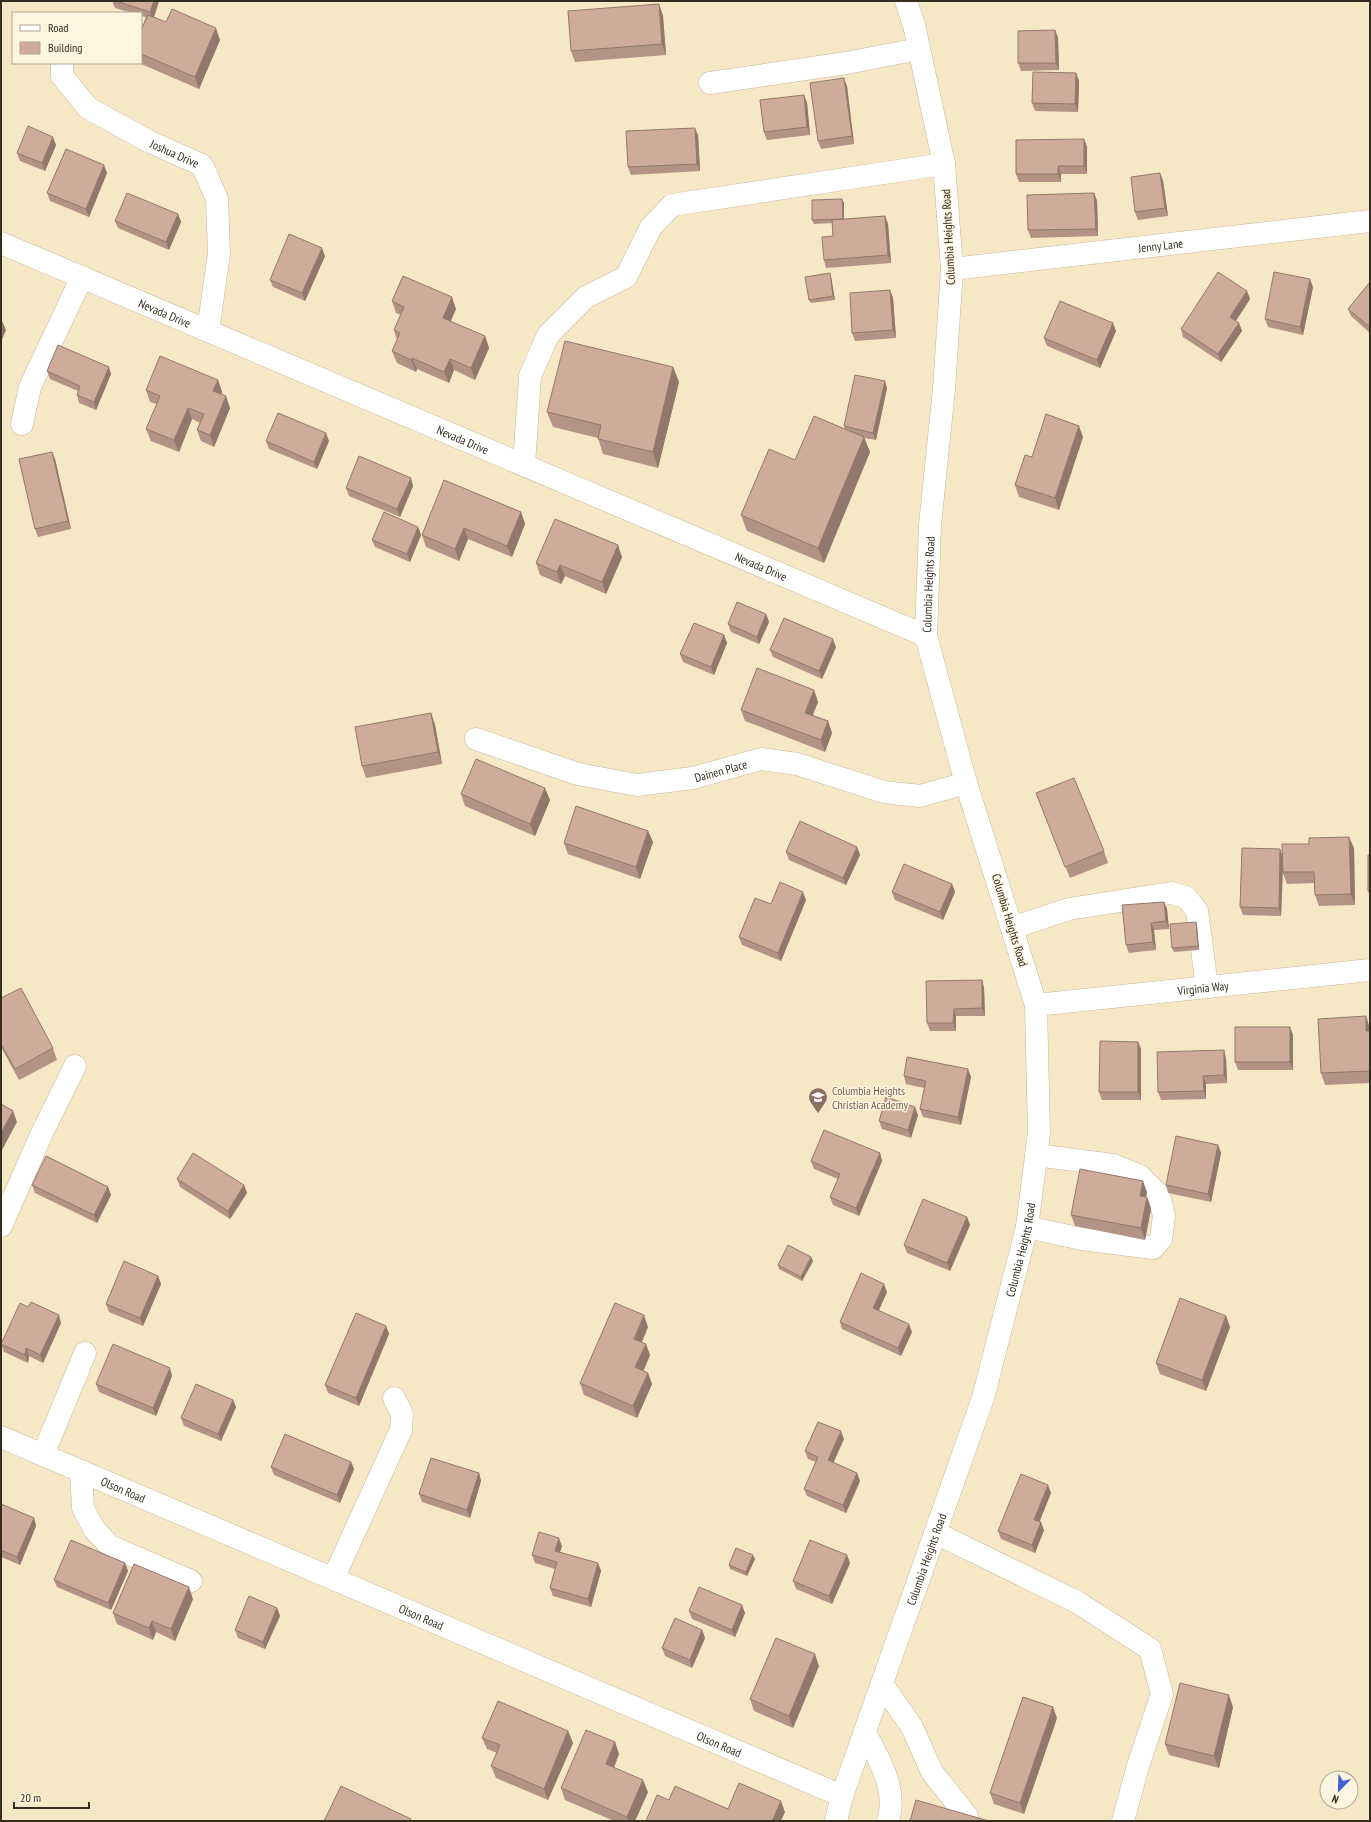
<svg xmlns="http://www.w3.org/2000/svg" width="1371" height="1822" font-family="'PT Sans Narrow',sans-serif">
<style>
.lines{fill:none;stroke-linecap:round;stroke-linejoin:round}
.minor-casing{stroke:#c8b998;stroke-width:23}
.minor{stroke:#fff;stroke-width:22}
.wall{fill:#b29385}
.shaded-wall{fill:#91786c}
.building{fill:#cfab9b;stroke:#91786c}
.labels{text-anchor:middle;dominant-baseline:central;stroke-width:3;stroke-linejoin:round;paint-order:stroke}
.street-label{font-size:12px;fill:#342e21;stroke:#fef5e0}
.education-label{font-size:12px;fill:#785e54;stroke:#fef5e0;text-anchor:start}
</style>
<rect width="100%" height="100%" fill="#f6e7c5"/>
<g class="lines">
<defs>
<g id="minor">
<path id="s1" d="M62 63V76L88 108 150 142 202 165 217 199 219 253 208 331"/>
<path d="M710 83 846 63 919 49"/>
<path id="s2" d="M1 243 926 636"/>
<path id="s3" d="M952 269 1370 221"/>
<path d="M22 424 30 387 82 277"/>
<path d="M524 465 530 376 548 335 586 297 626 277 651 227 672 205 944 164"/>
<path id="s4" d="M476 739 578 774 637 785 693 778 761 759 797 764 884 792 920 796 966 783"/>
<path d="M1012 928 1069 909 1171 893 1186 897 1197 911 1207 987"/>
<path id="s5" d="M1036 1005 1370 970"/>
<path d="M1 1226 42 1133 75 1066"/>
<path d="M1027 1227 1082 1239 1153 1248 1161 1239 1164 1216 1159 1195 1140 1176 1113 1165 1036 1155"/>
<path id="s6" d="M1 1437 842 1796"/>
<path d="M43 1455 85 1353"/>
<path d="M81 1471 83 1508 94 1529 110 1546 191 1581"/>
<path d="M936 1533 1077 1602 1150 1649 1162 1694 1138 1766 1123 1821"/>
<path d="M333 1579 401 1430 402 1414 394 1398"/>
<path d="M882 1684 912 1727 932 1772 967 1816"/>
<path d="M865 1732C879 1761 898 1788 888 1821"/>
<path id="s7" d="M836 1821 842 1796 983 1398 1027 1227 1039 1133 1036 1005 966 783 926 636 930 525 944 389 952 269 944 164 914 25 906 1"/>
</g>
</defs>
<!-- minor casing -->
<use href="#minor" class="minor-casing"/>
<!-- minor -->
<use href="#minor" class="minor"/>
</g>
<!-- wall -->
<path class="wall" d="M112 1H159L154 17 166 22 220 40 199 89 139 63H141V30L146 17 141 16V13H132L115 8Z
M659 4 663 16 666 55 575 62 571 51Z
M1055 30 1058 38 1059 70 1021 71 1018 63Z
M1076 73 1079 81 1078 112 1035 111 1032 103Z
M847 86 854 144 821 149 818 141Z
M804 95 807 103 810 135 767 140 764 132Z
M698 135 700 171 631 175 628 167Z
M1084 139 1087 147V174H1061V182H1019L1016 174Z
M56 145 45 171 20 161 17 153Z
M107 173 89 217 50 201 47 193Z
M1160 173 1163 181 1168 216 1138 220 1135 212Z
M1094 193 1097 201 1098 236 1031 238 1028 230Z
M842 199 844 203V219L885 216 888 224 891 263 826 268 824 260 833 236 832 223 814 224 812 220Z
M178 214 181 222 169 250 118 228 115 221Z
M325 256 305 301 273 287 270 280Z
M830 273 831 277 835 300 811 303 809 300Z
M1370 282V333L1351 316 1348 309Z
M1313 287 1303 335 1268 327 1265 319Z
M890 290 893 298 896 338 855 341 852 333Z
M1247 291 1250 299 1236 321 1242 331 1221 362 1183 337 1181 329Z
M392 301 456 309 450 322 485 336 489 348 475 380 454 370 449 383 417 369 416 372 397 363 392 351 397 340 394 330 401 315 396 313Z
M1116 331 1100 368 1047 346 1044 338Z
M673 367 679 382 658 468 603 454 598 438 553 427 547 412Z
M47 371 111 374 96 410 79 403 77 395 78 391 50 379Z
M218 380 222 392 221 394 230 408 214 447 201 441 197 430 200 423 192 419 179 452 151 441 146 429 157 404 150 402 146 390Z
M887 388 876 440 864 438 870 452 824 563 747 531 741 515 795 460 845 429 844 426Z
M1083 437 1059 510 1019 497 1015 485 1032 457Z
M266 441H329L317 469 269 449Z
M52 452 55 459 71 529 38 537 35 529Z
M413 486 400 517 349 496 346 488Z
M521 512 525 524 512 557 468 539 459 561 426 547 422 535Z
M418 527 421 535 410 562 375 547 372 540Z
M622 557 606 594 565 576 561 584 540 575 536 563Z
M766 614 769 622 759 644 731 632 728 624Z
M724 635 727 643 714 675 683 662 680 654Z
M836 647 822 679 773 657 770 650Z
M814 690 818 702 813 715 828 721 832 733 825 752 745 721 741 710Z
M431 713 435 725 442 764 366 778 362 766Z
M1036 793 1104 851 1108 863 1070 878Z
M461 794 550 800 535 836 465 806Z
M648 831 653 842 640 879 568 854 564 843Z
M857 847 860 855 846 885 789 860 786 852Z
M1354 848 1355 905 1319 906 1315 895 1314 883 1287 884 1283 873 1281 916 1243 915 1240 907 1280 849 1282 854Z
M1370 855V897L1368 891Z
M952 884 955 892 943 920 895 900 892 892Z
M806 900 781 961 742 945 739 937 771 904Z
M1164 902 1167 909 1169 929 1154 930 1156 950 1129 953 1126 945Z
M1197 926 1199 950 1174 952 1172 948Z
M982 980 984 988 985 1016H956V1031H930L927 1023Z
M1 998 53 1048 57 1060 19 1080 1 1047Z
M1290 1027 1293 1035V1070H1238L1235 1062Z
M1370 1028V1083L1325 1085 1321 1073Z
M1138 1042 1141 1049V1100H1102L1099 1092Z
M1226 1058 1227 1083 1206 1084V1099L1161 1100 1158 1092Z
M904 1076 971 1077 961 1125 923 1117 920 1109 924 1088 906 1084Z
M918 1115 911 1138 882 1129 879 1121Z
M1218 1145 1221 1153 1211 1202 1168 1193 1166 1185Z
M880 1153 882 1161 859 1216 833 1205 830 1197 838 1179 814 1169 811 1161Z
M177 1179 244 1185 247 1193 230 1219 180 1187Z
M32 1185 108 1187 111 1195 97 1223 35 1193Z
M1147 1192 1146 1197 1151 1209 1145 1240 1075 1226 1071 1215Z
M967 1217 970 1225 950 1271 907 1253 904 1245Z
M811 1257 813 1261 802 1281 779 1269 778 1265Z
M158 1276 161 1284 143 1326 109 1312 106 1304Z
M887 1292 879 1310 912 1332 901 1356 842 1329 840 1322Z
M1226 1316 1230 1327 1206 1391 1160 1374 1156 1363Z
M61 1323 43 1363 29 1356 28 1363 4 1352 1 1344Z
M386 1326 389 1334 359 1406 328 1393 325 1385Z
M648 1327 642 1342 650 1355 643 1371 648 1373 652 1384 637 1418 584 1395 580 1383Z
M172 1376 156 1416 99 1392 96 1384Z
M233 1400 236 1407 221 1441 184 1426 181 1418Z
M844 1439 833 1463 857 1473 860 1481 846 1513 807 1496 804 1489 816 1462 808 1459 805 1451Z
M351 1462 354 1469 340 1503 274 1475 271 1467Z
M479 1473 481 1481 470 1518 422 1502 419 1494Z
M1051 1493 1039 1522 1044 1530 1035 1553 1001 1539 998 1531Z
M1 1504 34 1518 36 1526 20 1565 1 1557Z
M562 1546 560 1552 598 1563 601 1571 591 1607 553 1596 550 1588 555 1569 535 1563 532 1555Z
M755 1559 747 1576 730 1569 729 1565Z
M125 1563 128 1571 111 1610 57 1587 54 1580Z
M850 1563 832 1604 796 1589 793 1581Z
M193 1599 175 1641 156 1632 153 1640 117 1624 113 1613Z
M277 1608 280 1616 265 1649 238 1638 235 1630Z
M689 1611 745 1613 735 1637 692 1619Z
M702 1630 705 1638 692 1668 665 1656 662 1648Z
M819 1666 793 1728 754 1711 750 1699Z
M1233 1707 1219 1768 1169 1755 1165 1744Z
M1057 1718 1024 1814 994 1804 990 1793Z
M568 1731 573 1743 548 1800 496 1778 491 1766 497 1753 487 1749 482 1738Z
M615 1742 619 1754 614 1768 648 1792 635 1821H614L565 1800 561 1788Z"/>
<!-- shaded-wall -->
<path class="shaded-wall" d="M154 1H159L153 20 150 12Z
M659 4 663 16 666 55 662 44Z
M216 28 220 40 199 89 195 77Z
M1055 30 1058 38 1059 70 1056 63Z
M1076 73 1079 81 1078 112 1075 104Z
M844 78 847 86 854 144 852 136Z
M804 95 807 103 810 135 807 127Z
M695 128 698 135 700 171 697 164Z
M53 137 56 145 45 171 42 163Z
M1084 139 1087 147V174L1084 166Z
M104 165 107 173 89 217 86 209Z
M1058 166 1061 174V182L1058 174Z
M1160 173 1163 181 1168 216 1165 208Z
M1094 193 1097 201 1098 236 1096 229Z
M842 199 844 203V223L843 219Z
M178 214 181 222 169 250 166 242Z
M885 216 888 224 891 263 888 255Z
M322 248 325 256 305 301 302 293Z
M830 273 831 277 835 300 833 296Z
M1310 279 1313 287 1303 335 1300 327Z
M890 290 893 298 896 338 893 330Z
M1247 291 1250 299 1233 325 1230 317Z
M452 297 456 309 447 330 443 318Z
M3 323 6 330 1 342V327Z
M1113 323 1116 331 1100 368 1097 360Z
M1239 323 1242 331 1221 362 1218 354Z
M485 336 489 348 475 380 471 368Z
M412 358 417 369 416 372 411 360Z
M450 359 454 370 449 383 444 372Z
M109 367 111 374 96 410 94 402Z
M673 367 679 382 658 468 653 452Z
M218 380 222 392 218 402 213 391Z
M885 381 887 388 876 440 873 433Z
M226 396 230 408 214 447 210 435Z
M188 408 192 419 179 452 174 440Z
M1079 426 1083 437 1059 510 1055 498Z
M326 433 329 441 317 469 314 462Z
M864 437 870 452 824 563 818 548Z
M52 452 55 459 71 529 68 521Z
M411 478 413 486 400 517 397 509Z
M521 512 525 524 512 557 507 546Z
M418 527 421 535 410 562 407 554Z
M464 528 468 539 459 561 455 549Z
M618 545 622 557 606 594 602 582Z
M560 565 565 576 561 584 557 572Z
M766 614 769 622 759 644 757 637Z
M724 635 727 643 714 675 711 667Z
M833 639 836 647 822 679 819 671Z
M814 690 818 702 809 724 805 713Z
M431 713 435 725 442 764 438 752Z
M828 721 832 733 825 752 821 740Z
M545 788 550 800 535 836 530 824Z
M648 831 653 842 640 879 636 867Z
M1349 837 1354 848 1355 905 1351 894Z
M857 847 860 855 846 885 843 878Z
M1280 849 1283 857 1281 916 1279 908Z
M952 884 955 892 943 920 940 912Z
M803 892 806 900 781 961 778 953Z
M1164 902 1167 909 1169 929 1166 921Z
M1196 922 1197 926 1199 950 1198 946Z
M1151 923 1154 930 1156 950 1153 942Z
M982 980 984 988 985 1016 982 1008Z
M954 1009 956 1016V1031L953 1023Z
M1366 1016 1370 1028V1042L1366 1031Z
M1290 1027 1293 1035V1070L1290 1062Z
M1138 1042 1141 1049V1100L1138 1092Z
M1224 1050 1226 1058 1227 1083 1224 1075Z
M968 1069 971 1077 961 1125 958 1117Z
M1203 1076 1206 1084V1099L1204 1091Z
M915 1107 918 1115 911 1138 908 1130Z
M13 1111 17 1122 1 1152V1133Z
M1218 1145 1221 1153 1211 1202 1208 1194Z
M880 1153 882 1161 859 1216 856 1208Z
M1143 1181 1147 1192 1144 1207 1140 1196Z
M244 1185 247 1193 230 1219 228 1211Z
M108 1187 111 1195 97 1223 94 1215Z
M1147 1197 1151 1209 1145 1240 1141 1228Z
M967 1217 970 1225 950 1271 947 1263Z
M811 1257 813 1261 802 1281 801 1277Z
M158 1276 161 1284 143 1326 140 1318Z
M884 1284 887 1292 876 1316 873 1308Z
M59 1315 61 1323 43 1363 40 1355Z
M644 1315 648 1327 638 1350 634 1339Z
M1226 1316 1230 1327 1206 1391 1202 1380Z
M909 1324 912 1332 901 1356 898 1348Z
M386 1326 389 1334 359 1406 356 1398Z
M646 1344 650 1355 640 1379 635 1367Z
M26 1348 29 1356 28 1363 25 1355Z
M170 1368 172 1376 156 1416 153 1408Z
M648 1373 652 1384 637 1418 633 1406Z
M233 1400 236 1407 221 1441 218 1434Z
M841 1431 844 1439 831 1468 828 1460Z
M351 1462 354 1469 340 1503 337 1495Z
M479 1473 481 1481 470 1518 467 1510Z
M857 1473 860 1481 846 1513 843 1505Z
M1048 1485 1051 1493 1037 1528 1034 1520Z
M34 1518 36 1526 20 1565 17 1557Z
M1041 1522 1044 1530 1035 1553 1032 1545Z
M559 1538 562 1546 558 1558 555 1551Z
M753 1555 755 1559 747 1576 746 1572Z
M847 1555 850 1563 832 1604 829 1596Z
M125 1563 128 1571 111 1610 108 1603Z
M598 1563 601 1571 591 1607 588 1599Z
M189 1587 193 1599 175 1641 171 1629Z
M742 1605 745 1613 735 1637 732 1630Z
M277 1608 280 1616 265 1649 263 1642Z
M152 1621 156 1632 153 1640 149 1628Z
M702 1630 705 1638 692 1668 690 1660Z
M815 1654 819 1666 793 1728 789 1716Z
M1229 1695 1233 1707 1219 1768 1214 1756Z
M1053 1707 1057 1718 1024 1814 1020 1803Z
M568 1731 573 1743 548 1800 544 1789Z
M615 1742 619 1754 610 1776 606 1764Z
M643 1780 648 1792 635 1821H629L627 1817Z
M781 1801 785 1812 781 1821H772Z"/>
<!-- building -->
<path class="building" d="M116 1H154L150 12Z
M659 4 662 44 571 51 568 11Z
M172 9 216 28 195 77 141 54V30L148 15 166 22Z
M1055 30 1056 63H1018V31Z
M1033 72 1076 73 1075 104 1032 103Z
M844 78 852 136 818 141 810 83Z
M804 95 807 127 764 132 760 100Z
M28 126 53 137 42 163 17 153Z
M695 128 697 164 628 167 626 131Z
M1084 139V166H1058V174H1016V140Z
M66 149 104 165 86 209 47 193Z
M1160 173 1165 208 1135 212 1131 177Z
M127 193 178 214 166 242 115 221Z
M1094 193 1096 229 1028 230 1027 195Z
M842 199 843 219 812 220V200Z
M885 216 888 255 824 260 822 237 833 236 832 220Z
M289 234 322 248 302 293 270 280Z
M1218 272 1247 291 1230 317 1239 323 1218 354 1181 329Z
M1274 272 1310 279 1300 327 1265 319Z
M830 273 833 296 809 300 805 277Z
M403 276 452 297 443 318 485 336 471 368 450 359 444 372 412 358 411 360 392 351 400 333 394 330 404 307 392 301Z
M1370 282V327L1348 309Z
M890 290 893 330 852 333 850 293Z
M1060 301 1113 323 1097 360 1044 338Z
M1 322 3 323 1 327Z
M565 341 673 367 653 452 598 439 601 425 547 412Z
M58 345 109 367 94 402 77 395 80 386 47 371Z
M160 356 218 380 213 391 226 396 210 435 197 430 204 414 188 408 174 440 146 429 160 396 146 390Z
M855 375 885 381 873 433 844 426Z
M278 413 326 433 314 462 266 441Z
M1046 414 1079 426 1055 498 1015 485 1025 455 1032 457Z
M814 416 864 437 818 548 741 515 769 449 795 460Z
M52 452 68 521 35 529 19 459Z
M359 456 411 478 397 509 346 488Z
M444 480 521 512 507 546 464 528 455 549 422 535Z
M384 512 418 527 407 554 372 540Z
M555 519 618 545 602 582 560 565 557 572 536 563Z
M737 602 766 614 757 637 728 624Z
M784 618 833 639 819 671 770 650Z
M694 623 724 635 711 667 680 654Z
M757 668 814 690 805 713 828 721 821 740 741 710Z
M431 713 438 752 362 766 355 727Z
M476 759 545 788 530 824 461 794Z
M1074 778 1104 851 1065 867 1036 793Z
M576 806 648 831 636 867 564 843Z
M800 821 857 847 843 878 786 852Z
M1349 837 1351 894 1315 895 1314 872H1283L1282 844H1309V838Z
M1242 848 1280 849 1279 908 1240 907Z
M1368 855H1370V891H1368Z
M904 864 952 884 940 912 892 892Z
M780 882 803 892 778 953 739 937 755 898 771 904Z
M1164 902 1166 921 1151 923 1153 942 1126 945 1122 905Z
M1196 922 1198 946 1172 948 1170 924Z
M982 980V1008L954 1009 953 1023H927L926 981Z
M21 988 53 1048 15 1069 1 1044V998Z
M1366 1016V1031H1370V1071L1321 1073 1318 1019Z
M1235 1027H1290V1062H1235Z
M1100 1041 1138 1042V1092H1099Z
M1224 1050V1075L1203 1076 1204 1091 1158 1092 1157 1052Z
M907 1057 968 1069 958 1117 920 1109 926 1081 904 1076Z
M886 1097 915 1107 908 1130 879 1121Z
M1 1104 13 1111 1 1133Z
M824 1130 880 1153 856 1208 830 1197 840 1174 811 1161Z
M1176 1136 1218 1145 1208 1194 1166 1185Z
M193 1153 244 1185 228 1211 177 1179Z
M46 1156 108 1187 94 1215 32 1185Z
M1080 1169 1143 1181 1140 1196 1147 1197 1141 1228 1071 1215Z
M923 1199 967 1217 947 1263 904 1245Z
M788 1245 811 1257 801 1277 778 1265Z
M124 1261 158 1276 140 1318 106 1304Z
M861 1273 884 1284 873 1308 909 1324 898 1348 840 1322Z
M1180 1298 1226 1316 1202 1380 1156 1363Z
M31 1302 59 1315 40 1355 26 1348 25 1355 1 1344 20 1303 28 1307Z
M615 1303 644 1315 634 1339 646 1344 635 1367 648 1373 633 1406 580 1383Z
M356 1313 386 1326 356 1398 325 1385Z
M113 1344 170 1368 153 1408 96 1384Z
M196 1384 233 1400 218 1434 181 1418Z
M818 1422 841 1431 828 1460 857 1473 843 1505 804 1489 818 1457 805 1451Z
M285 1434 351 1462 337 1495 271 1467Z
M431 1458 479 1473 467 1510 419 1494Z
M1021 1474 1048 1485 1034 1520 1041 1522 1032 1545 998 1531Z
M1 1504 34 1518 17 1557 1 1550Z
M539 1532 559 1538 555 1551 598 1563 588 1599 550 1588 557 1562 532 1555Z
M71 1540 125 1563 108 1603 54 1580Z
M810 1540 847 1555 829 1596 793 1581Z
M736 1548 753 1555 746 1572 729 1565Z
M134 1564 189 1587 171 1629 152 1621 149 1628 113 1613Z
M699 1587 742 1605 732 1630 689 1611Z
M249 1596 277 1608 263 1642 235 1630Z
M675 1618 702 1630 690 1660 662 1648Z
M776 1638 815 1654 789 1716 750 1699Z
M1180 1683 1229 1695 1214 1756 1165 1744Z
M1023 1697 1053 1707 1020 1803 990 1793Z
M498 1701 568 1731 544 1789 491 1766 500 1745 482 1738Z
M586 1730 615 1742 606 1764 643 1780 627 1817 561 1788Z
M739 1783 781 1801 772 1821H646L657 1795 669 1800 675 1786 728 1809Z
M341 1786 411 1819 410 1821H324Z
M916 1800 989 1821H910Z"/>
<!-- icons -->
<defs>
<symbol id="school-pin" viewBox="-11 -11 22 30"><path d="M0 17L-7.5 6A9.5 9.5 0 1 1 7.5 6Z" fill="#8d6e63" stroke="#fef5e0"/><path d="M0-5L7-2L0 1L-7-2ZM-4 1L0 2.5L4 1V4Q0 6-4 4Z" fill="#fff"/></symbol>
</defs>
<g fill-rule="evenodd">
<use href="#school-pin" x="807" y="1086" width="22" height="30"/>
</g>
<g class="labels">
<!-- street labels -->
<g class="street-label">
<text stroke="none"><textPath href="#s1" startOffset="152">Joshua Drive</textPath></text>
<text transform="translate(948 237) rotate(-93)">Columbia Heights Road</text>
<text stroke="none"><textPath href="#s3" startOffset="210">Jenny Lane</textPath></text>
<text stroke="none"><textPath href="#s2" startOffset="178">Nevada Drive</textPath></text>
<text stroke="none"><textPath href="#s2" startOffset="502">Nevada Drive</textPath></text>
<text stroke="none"><textPath href="#s2" startOffset="826">Nevada Drive</textPath></text>
<text stroke="none"><textPath href="#s7" startOffset="1284">Columbia Heights Road</textPath></text>
<text stroke="none"><textPath href="#s4" startOffset="253">Dainen Place</textPath></text>
<text transform="translate(1010 920) rotate(73)">Columbia Heights Road</text>
<text stroke="none"><textPath href="#s5" startOffset="168">Virginia Way</textPath></text>
<text stroke="none"><textPath href="#s7" startOffset="601">Columbia Heights Road</textPath></text>
<text stroke="none"><textPath href="#s6" startOffset="133">Olson Road</textPath></text>
<text stroke="none"><textPath href="#s7" startOffset="277">Columbia Heights Road</textPath></text>
<text stroke="none"><textPath href="#s6" startOffset="457">Olson Road</textPath></text>
<text stroke="none"><textPath href="#s6" startOffset="781">Olson Road</textPath></text>
</g>
<!-- education labels -->
<g class="education-label">
<text x="832" y="1090">Columbia Heights<tspan x="832" dy="14">Christian Academy</tspan></text>
</g>
</g>
<!-- border -->
<rect width="1371" height="1822" fill="none" stroke="#342e21" stroke-width="4"/>
<!-- legend -->
<rect x="12" y="12" width="130" height="52" fill="#fef5e0" stroke="#ada594"/>
<rect x="20" y="25" width="20" height="6" fill="#ffffff" stroke="#ada594"/>
<text x="48" y="32" font-size="12" fill="#342e21">Road</text>
<rect x="20" y="42" width="20" height="12" fill="#cfab9b" stroke="#ada594"/>
<text x="48" y="52" font-size="12" fill="#342e21">Building</text>
<!-- north arrow -->
<g transform="translate(1339 1790) rotate(203)"><circle r="19" fill="#fef5e0" stroke="#ada594"/>
<path d="M0-3L7 15L0 10L-7 15Z" fill="#4360d4"/>
<text y="-6" font-size="11" font-weight="bold" text-anchor="middle" fill="#342e21">N</text>
</g>
<!-- scale -->
<path d="M14 1802v6h75v-6" fill="none" stroke="#342e21" stroke-width="2"/>
<text x="20" y="1802" font-size="12" fill="#342e21" stroke="#fef5e0" stroke-width="3" paint-order="stroke">20 m</text>
</svg>
